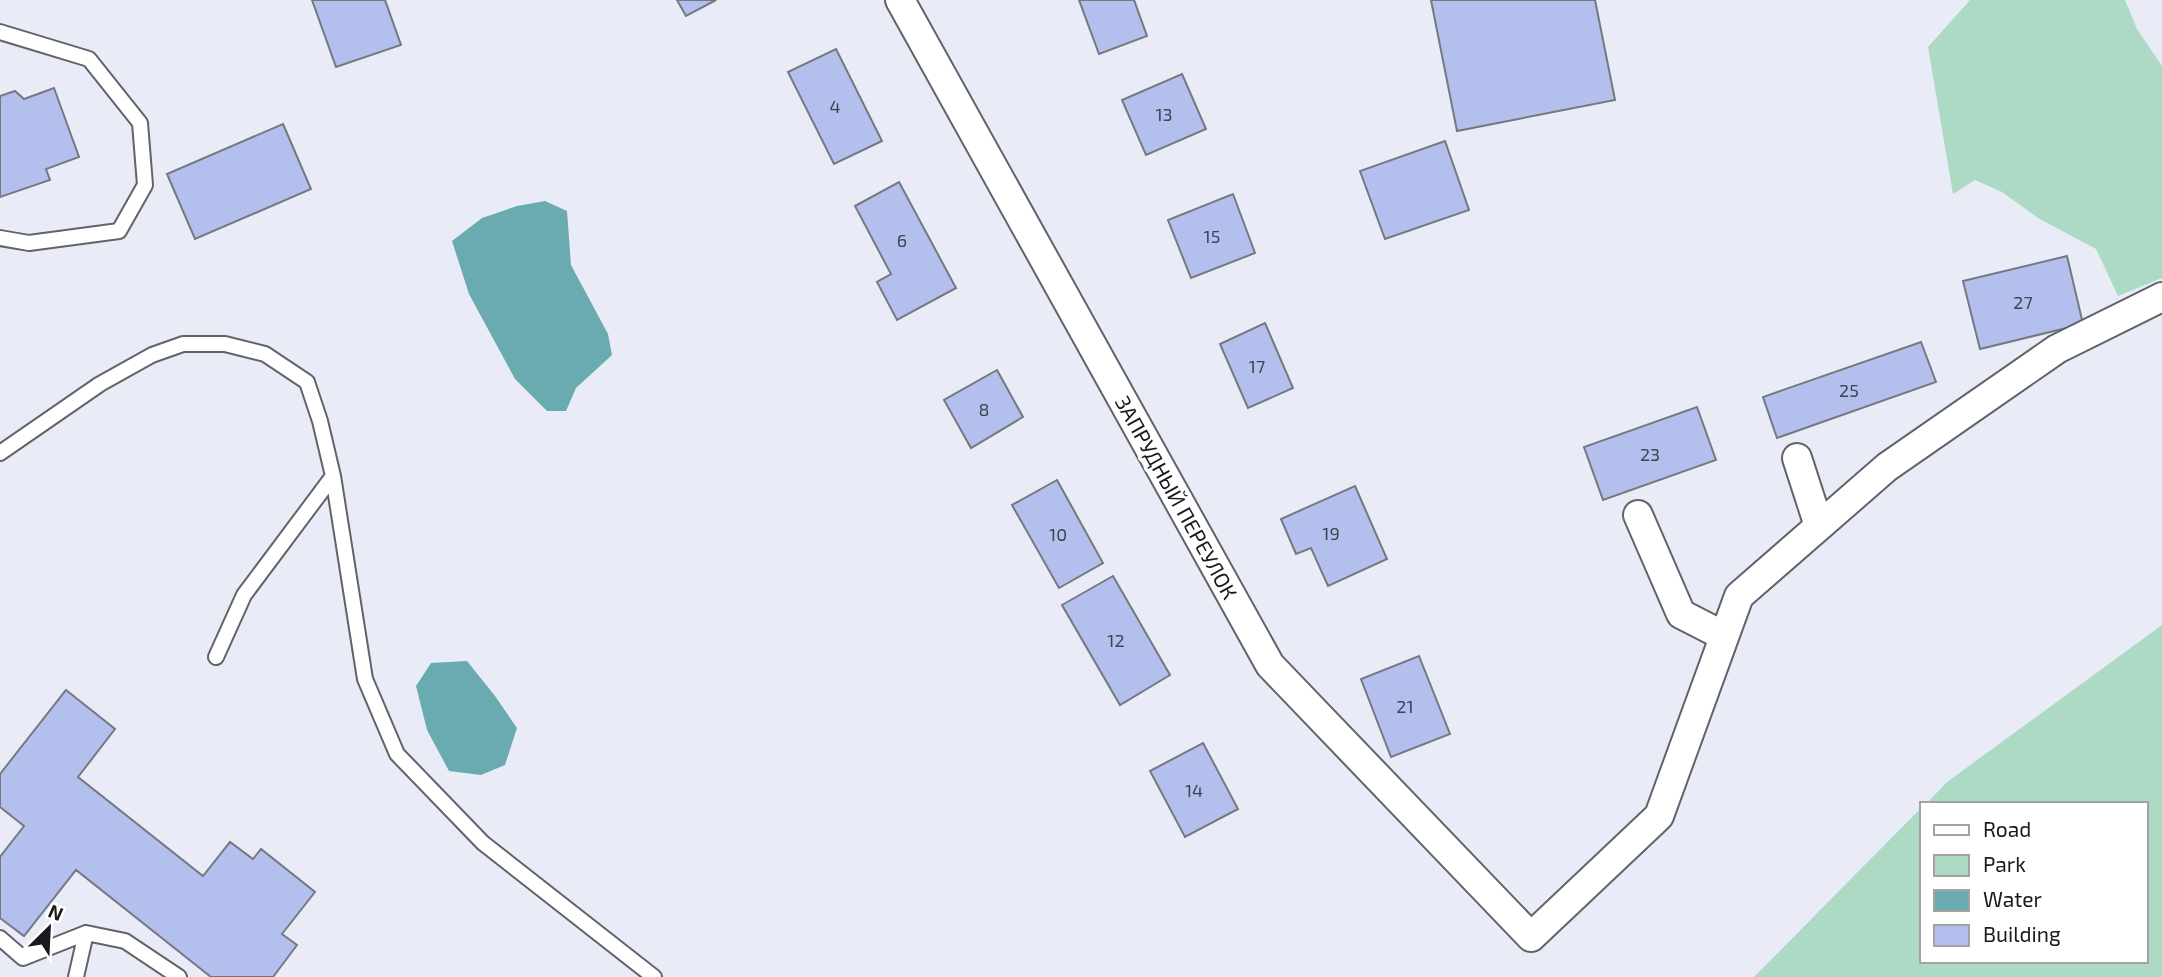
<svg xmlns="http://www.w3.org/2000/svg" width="2162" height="977" font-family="'Exo 2',sans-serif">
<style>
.green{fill:#acdac5}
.water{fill:#6aabb1}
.building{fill:#b3c0ee;stroke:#767880;stroke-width:2}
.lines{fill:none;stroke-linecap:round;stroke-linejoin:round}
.service-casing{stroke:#61636b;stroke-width:18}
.minor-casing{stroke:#61636b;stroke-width:32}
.service{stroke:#fff;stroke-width:14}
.minor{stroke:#fff;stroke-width:28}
.labels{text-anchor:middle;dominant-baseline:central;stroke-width:7;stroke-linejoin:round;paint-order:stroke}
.number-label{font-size:18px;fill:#404451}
.street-label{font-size:21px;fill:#191a1d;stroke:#fff}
</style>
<rect width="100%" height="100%" fill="#e9ecf6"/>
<!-- green -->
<path class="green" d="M1970 0H2125L2137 29 2162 66V278L2118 296 2096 249 2038 218 2002 192 1975 180 1953 194 1928 47Z
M2162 625V977H1754L1922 807V961H2146V804H1926L1947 782Z"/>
<!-- water -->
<path class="water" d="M545 201 567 211 571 265 608 334 612 355 576 388 566 411H547L515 379 469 294 452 241 482 218 517 206Z
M467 661 495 696 517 728 505 765 481 775 449 771 427 730 416 686 431 663Z"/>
<!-- building -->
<path class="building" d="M312 0H385L401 45 336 67Z
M677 0H716L686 16Z
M1079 0H1134L1147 36 1099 54Z
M1431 0H1595L1615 100 1457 131Z
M836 49 882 141 834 164 788 72Z
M1182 74 1206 129 1146 155 1122 100Z
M54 88 79 157 46 169 50 180 0 197V96L15 91 24 99Z
M283 124 311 189 195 239 167 174Z
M1445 141 1469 210 1385 239 1360 171Z
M899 182 956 288 897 320 877 282 891 274 855 206Z
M1233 194 1255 253 1191 278 1168 220Z
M2067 256 2083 324 1980 349 1963 281Z
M1265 323 1293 388 1248 408 1220 344Z
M1921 342 1936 382 1777 438 1763 397Z
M997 370 1023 417 971 448 944 400Z
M1697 407 1716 460 1603 500 1584 447Z
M1057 480 1103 563 1059 588 1012 505Z
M1355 486 1387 559 1328 586 1311 548 1296 554 1281 519Z
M1113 576 1170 675 1120 705 1062 605Z
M1419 656 1450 734 1391 757 1361 679Z
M66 690 115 729 78 777 203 876 230 842 253 859 261 849 315 892 282 934 297 945 273 977H211L76 870 24 936 0 918V857L24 826 0 807V774Z
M1203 743 1238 809 1185 837 1150 771Z"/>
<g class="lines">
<defs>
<path id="service" d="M0 32 89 59 140 123 145 185 119 231 29 243 0 238
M0 453 100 384 152 355 183 344H225L265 354 307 382 320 421 333 476 365 679 397 754 483 843 654 977
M216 657 244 595 333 476
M0 938 23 958 86 933 125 941 179 977
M76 977 86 933"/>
<path id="minor" d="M900 0 1270 665 1531 937 1659 816 1739 596 1887 467 2057 349 2162 297
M1797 458 1819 526
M1638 515 1681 614 1724 636"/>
</defs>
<!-- service casing -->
<use href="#service" class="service-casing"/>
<!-- minor casing -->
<use href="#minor" class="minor-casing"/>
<!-- service -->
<use href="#service" class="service"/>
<!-- minor -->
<use href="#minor" class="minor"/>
</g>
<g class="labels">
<!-- number labels -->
<g class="number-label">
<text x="835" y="106">4</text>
<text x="1164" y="114">13</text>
<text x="1212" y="236">15</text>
<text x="902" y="240">6</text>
<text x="2023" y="302">27</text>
<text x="1257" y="366">17</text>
<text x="1849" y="390">25</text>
<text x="984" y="409">8</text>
<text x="1650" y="454">23</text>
<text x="1331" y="533">19</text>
<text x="1058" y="534">10</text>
<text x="1116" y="640">12</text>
<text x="1405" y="706">21</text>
<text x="1194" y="790">14</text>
</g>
<!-- street labels -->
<g class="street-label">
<text transform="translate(1177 497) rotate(61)">ЗАПРУДНЫЙ ПЕРЕУЛОК</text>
</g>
</g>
<!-- legend -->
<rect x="1920" y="802" width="228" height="161" fill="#ffffff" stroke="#a3a3a5" stroke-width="2"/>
<rect x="1934" y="825" width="35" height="10" fill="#ffffff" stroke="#a3a3a5" stroke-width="2"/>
<text x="1983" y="837" font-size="21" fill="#191a1d">Road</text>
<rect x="1934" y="855" width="35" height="21" fill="#acdac5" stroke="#a3a3a5" stroke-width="2"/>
<text x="1983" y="872" font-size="21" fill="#191a1d">Park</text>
<rect x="1934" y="890" width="35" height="21" fill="#6aabb1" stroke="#a3a3a5" stroke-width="2"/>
<text x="1983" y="907" font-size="21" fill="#191a1d">Water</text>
<rect x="1934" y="925" width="35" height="21" fill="#b3c0ee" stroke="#a3a3a5" stroke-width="2"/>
<text x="1983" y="942" font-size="21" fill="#191a1d">Building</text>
<!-- north arrow -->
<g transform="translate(49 928) rotate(24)" stroke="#ffffff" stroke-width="5" paint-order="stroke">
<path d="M0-5L12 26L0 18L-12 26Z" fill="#191a1d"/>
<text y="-10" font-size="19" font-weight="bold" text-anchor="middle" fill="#191a1d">N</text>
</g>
</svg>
